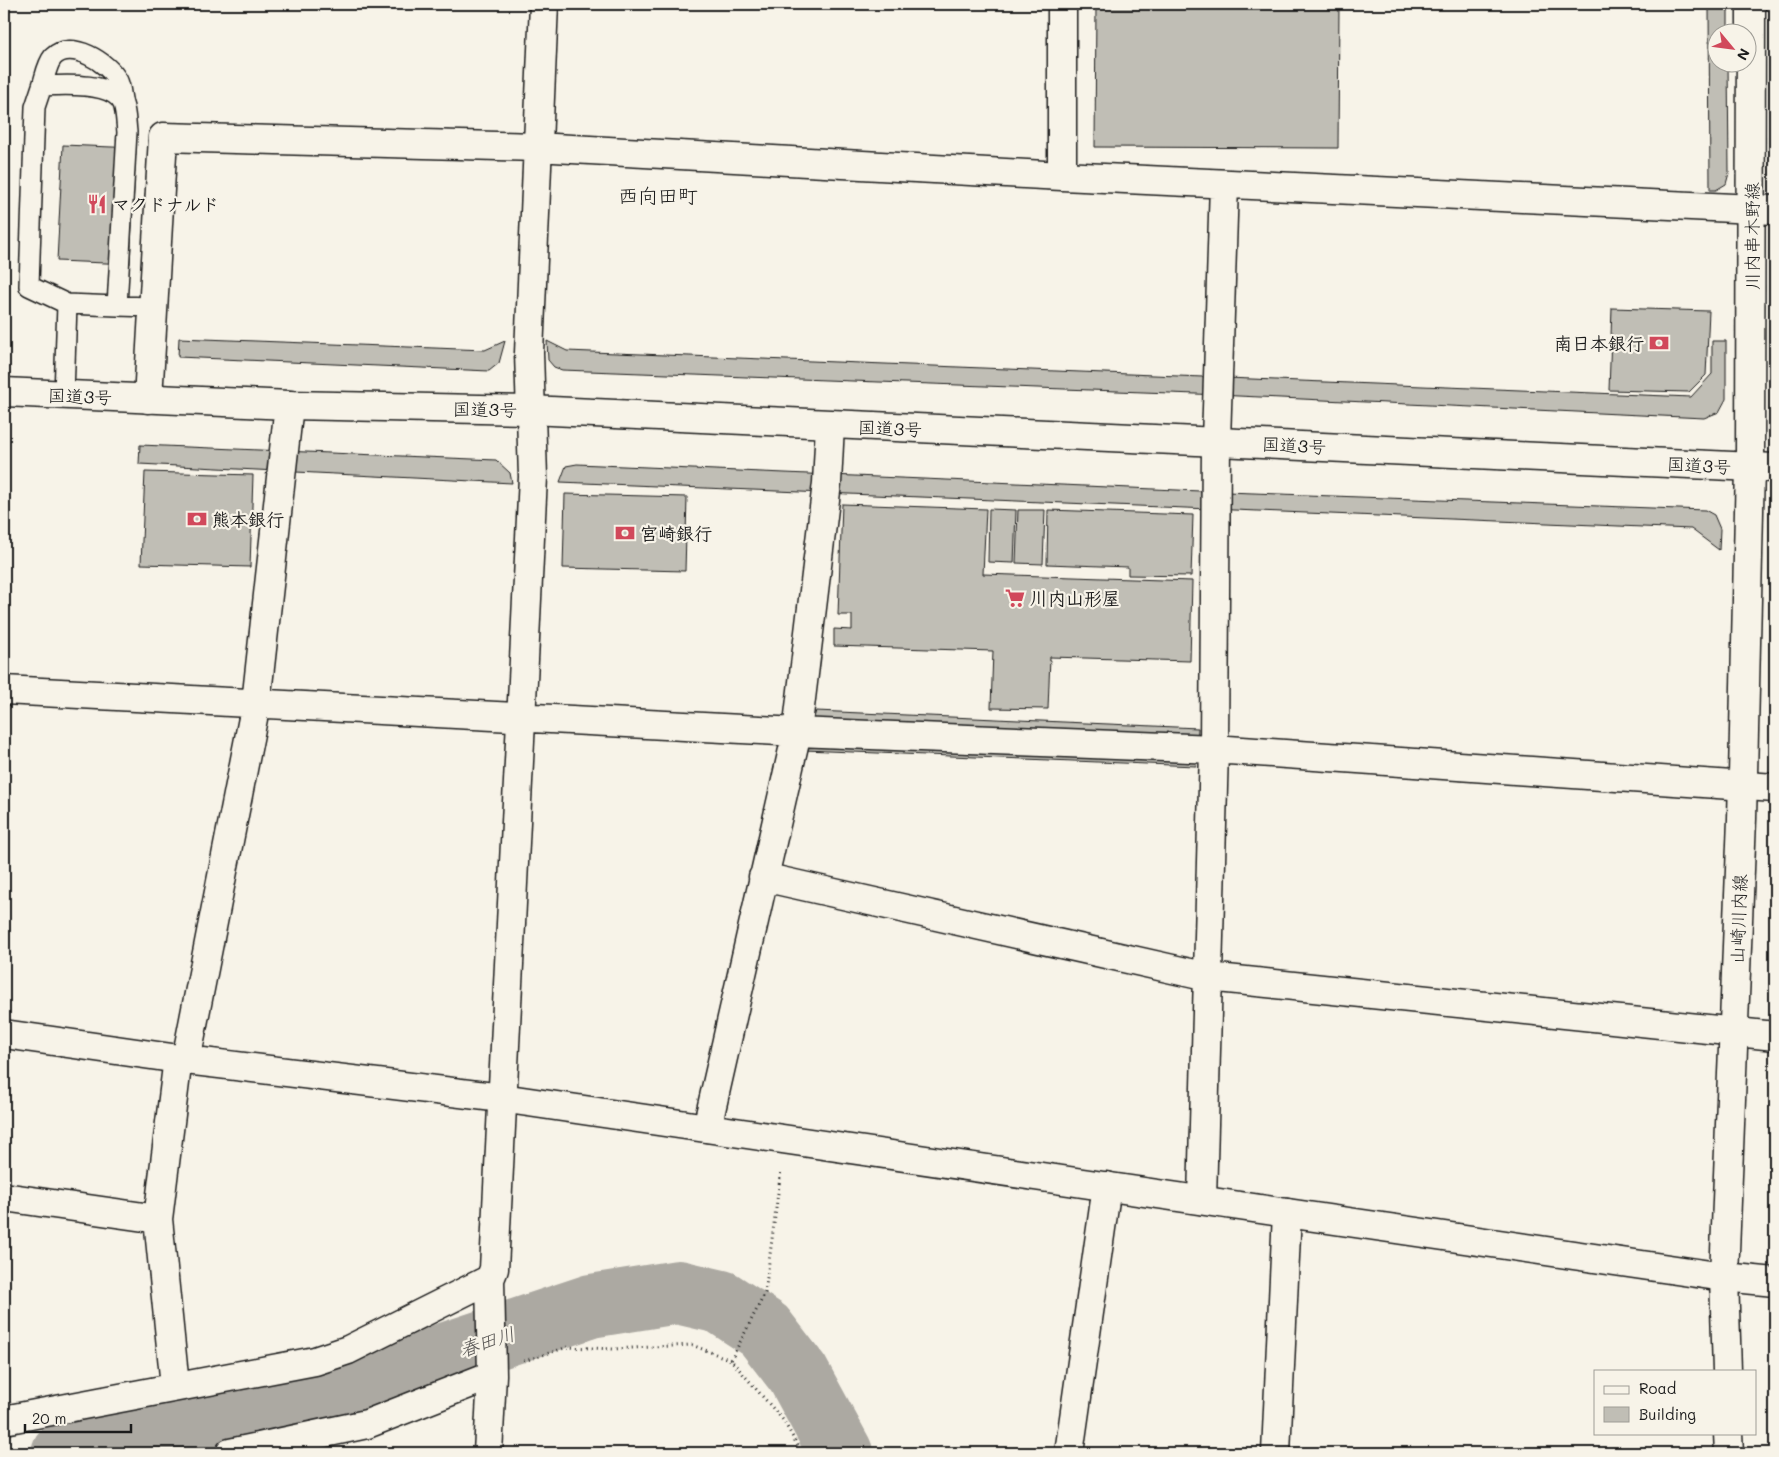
<svg xmlns="http://www.w3.org/2000/svg" width="1779" height="1457" font-family="Mali,'Klee One',sans-serif">
<style>
.lines{fill:none;stroke-linecap:round;stroke-linejoin:round}
.river{stroke:#aca9a2;stroke-width:64}
.building{fill:#c0beb5;stroke:#1c1c1c}
.service-casing{stroke:#1c1c1c;stroke-width:22}
.minor-casing{stroke:#1c1c1c;stroke-width:31}
.tertiary-casing{stroke:#1c1c1c;stroke-width:31}
.secondary-casing{stroke:#1c1c1c;stroke-width:31}
.primary-casing{stroke:#1c1c1c;stroke-width:31}
.trunk-casing{stroke:#1c1c1c;stroke-width:31}
.path{stroke:#1c1c1c;stroke-width:3;stroke-dasharray:1 4;stroke-linecap:butt}
.service{stroke:#f7f3e8;stroke-width:19}
.minor{stroke:#f7f3e8;stroke-width:28}
.tertiary{stroke:#f7f3e8;stroke-width:28}
.secondary{stroke:#f7f3e8;stroke-width:28}
.primary{stroke:#f7f3e8;stroke-width:28}
.trunk{stroke:#f7f3e8;stroke-width:28}
.labels{text-anchor:middle;dominant-baseline:central;stroke-width:4.5;stroke-linejoin:round;paint-order:stroke}
.poi-label{font-size:18px;font-weight:bold;fill:#1c1c1c;stroke:#f7f3e8;text-anchor:start}
.street-label{font-size:18px;fill:#1c1c1c;stroke:#f7f3e8}
.water-label{font-size:19px;font-style:italic;fill:#565452;stroke:#f7f3e8}
.quarter-label{font-size:20px;fill:#1c1c1c;stroke:#f7f3e8}
</style>
<rect width="100%" height="100%" fill="#f7f3e8"/>
<filter id="ink" filterUnits="userSpaceOnUse"><feTurbulence type="fractalNoise" baseFrequency=".02" numOctaves="2"/><feDisplacementMap in="SourceGraphic" scale="10" xChannelSelector="R" yChannelSelector="G"/><feConvolveMatrix kernelMatrix="1 2 1 2 8 2 1 2 1" color-interpolation-filters="sRGB"/></filter>
<g filter="url(#ink)">
<g class="lines">
<!-- river -->
<path class="river" d="M63 1453 261 1416 591 1306 678 1292 721 1302 764 1330 798 1374 841 1453"/>
</g>
<!-- building -->
<path class="building" d="M1096 4H1339L1338 148 1095 147Z
M1709 4H1728V32H1716V62H1728L1729 173 1726 184 1716 190H1710Z
M1774 4H1775V98Z
M63 145 136 148 130 264 57 261Z
M1612 308 1709 311 1706 375 1689 392 1609 390Z
M179 338 485 350 505 341 499 363 489 371 178 357Z
M547 341 567 351 1691 397 1712 374V341H1726V399L1719 412 1704 418 1196 394 562 370 554 367 548 360Z
M140 445 496 460 510 473 512 483 139 464Z
M577 464 1200 491 1705 510 1714 515 1720 529 1719 550 1691 529 560 482 566 466Z
M145 472 253 475 250 567 141 564Z
M565 494 687 497 685 571 563 568Z
M842 504 986 509 983 574 1192 581 1190 661 1050 657 1048 709 991 708 993 651 834 646V629L852 630V615H838Z
M989 509 1016 510 1014 563 988 562Z
M1018 510H1045L1043 564 1016 563Z
M1048 510 1193 515 1191 576 1128 575V567L1047 564Z
M816 711 1198 728 1196 766 804 750Z"/>
<g class="lines">
<defs>
<path id="service" d="M42 86C45 77 47 64 53 57 71 39 108 62 118 81 121 87 121 97 123 104
M117 306 153 307
M64 395 67 304 29 286 35 107 42 86C62 85 113 81 123 104 126 112 126 124 127 132L117 306 67 304"/>
<path id="minor" d="M1062 176V4
M148 399 163 137 536 147 1062 176 1775 210
M4 690 797 732 1214 749 1775 788
M763 877 1208 977 1775 1036
M186 1060 256 703 289 405
M707 1128 797 732 827 483 830 425
M4 1197 158 1219
M1202 1200 1214 749 1216 441 1224 184
M175 1386 158 1219 178 1058
M4 1420 315 1361 348 1350 490 1279
M230 1453 367 1424 492 1375
M488 1453 492 1375 490 1279 494 1269 533 477 529 353 544 4
M1069 1453 1107 1186
M1276 1453 1287 1213"/>
<path id="tertiary" d="M4 1034 186 1060 502 1098 1724 1277 1775 1282"/>
<path id="secondary" d="M1727 1371 1724 1277 1742 819 1750 467
M1728 1433 1729 1453"/>
<path id="primary" d="M1750 467 1751 4"/>
<path id="trunk" d="M4 392 289 405 530 410 1775 468"/>
</defs>
<!-- service casing -->
<use href="#service" class="service-casing"/>
<!-- minor casing -->
<use href="#minor" class="minor-casing"/>
<!-- tertiary casing -->
<use href="#tertiary" class="tertiary-casing"/>
<!-- secondary casing -->
<use href="#secondary" class="secondary-casing"/>
<!-- primary casing -->
<use href="#primary" class="primary-casing"/>
<!-- trunk casing -->
<use href="#trunk" class="trunk-casing"/>
<!-- path -->
<path class="path" d="M731 1360 765 1293 781 1170
M524 1361 568 1347 613 1349 692 1345 731 1360 783 1420 802 1453"/>
<!-- service -->
<use href="#service" class="service"/>
<!-- minor -->
<use href="#minor" class="minor"/>
<!-- tertiary -->
<use href="#tertiary" class="tertiary"/>
<!-- secondary -->
<use href="#secondary" class="secondary"/>
<!-- primary -->
<use href="#primary" class="primary"/>
<!-- trunk -->
<use href="#trunk" class="trunk"/>
</g>
</g>
<!-- icons -->
<defs>
<symbol id="restaurant-bare" viewBox="-9 -9 18 18"><path d="M-5-6h1v4h1v-4h1v4h1v-4h1v5L-1.5 .5V6h-2V.5L-5-1ZM5-6V6H3V1.5H1.5Q1.5-4 5-6Z" fill="#d1495b" stroke="#f7f3e8" stroke-width="2.5" paint-order="stroke"/></symbol>
<symbol id="bank-bare" viewBox="-9 -9 18 18"><path d="M-6-4H6V4H-6ZM0-2.3a2.3 2.3 0 1 0 0 4.6a2.3 2.3 0 1 0 0-4.6Z" fill="#d1495b" stroke="#f7f3e8" stroke-width="2.5" paint-order="stroke"/></symbol>
<symbol id="supermarket-bare" viewBox="-9 -9 18 18"><path d="M-6-5.5h2.5l.6 2H6L4.5 2H-2.5L-4.4-4H-6ZM-1.5 3.2a1.3 1.3 0 1 0 .1 0ZM3 3.2a1.3 1.3 0 1 0 .1 0Z" fill="#d1495b" stroke="#f7f3e8" stroke-width="2.5" paint-order="stroke"/></symbol>
</defs>
<g fill-rule="evenodd">
<use href="#restaurant-bare" x="83" y="190" width="28" height="28"/>
<use href="#bank-bare" x="1645" y="329" width="28" height="28"/>
<use href="#bank-bare" x="183" y="505" width="28" height="28"/>
<use href="#bank-bare" x="611" y="519" width="28" height="28"/>
<use href="#supermarket-bare" x="1001" y="584" width="28" height="28"/>
</g>
<g class="labels">
<!-- poi labels -->
<g class="poi-label">
<text x="112" y="204">マクドナルド</text>
<text x="1644" y="343" text-anchor="end">南日本銀行</text>
<text x="212" y="519">熊本銀行</text>
<text x="640" y="533">宮崎銀行</text>
<text x="1030" y="598">川内山形屋</text>
</g>
<!-- street labels -->
<g class="street-label">
<text transform="translate(1752 236) rotate(-90)">川内串木野線</text>
<text transform="translate(80 396) rotate(2)">国道3号</text>
<text transform="translate(485 409) rotate(1)">国道3号</text>
<text transform="translate(890 428) rotate(2)">国道3号</text>
<text transform="translate(1294 445) rotate(3)">国道3号</text>
<text transform="translate(1699 465) rotate(3)">国道3号</text>
<text transform="translate(1738 919) rotate(-88)">山崎川内線</text>
</g>
<!-- water labels -->
<g class="water-label">
<text transform="translate(487 1341) rotate(-18)">春田川</text>
</g>
<!-- quarter labels -->
<g class="quarter-label">
<text x="658" y="195">西向田町</text>
</g>
</g>
<!-- margin -->
<rect width="1779" height="1457" fill="none" stroke="#f7f3e8" stroke-width="20"/>
<rect x="10" y="10" width="1759" height="1437" fill="none" stroke="#1c1c1c" stroke-width="2" filter="url(#ink)"/>
<!-- legend -->
<rect x="1594" y="1370" width="162" height="65" fill="#f7f3e8" stroke="#9f9d96"/>
<rect x="1604" y="1386" width="25" height="8" fill="#f7f3e8" stroke="#9f9d96"/>
<text x="1639" y="1394" font-size="15" fill="#1c1c1c">Road</text>
<rect x="1604" y="1407" width="25" height="15" fill="#c0beb5" stroke="#9f9d96"/>
<text x="1639" y="1420" font-size="15" fill="#1c1c1c">Building</text>
<!-- north arrow -->
<g transform="translate(1732 48) rotate(119)"><circle r="24" fill="#f7f3e8" stroke="#9f9d96"/>
<path d="M0-4L9 19L0 12L-9 19Z" fill="#d1495b"/>
<text y="-8" font-size="14" font-weight="bold" text-anchor="middle" fill="#1c1c1c">N</text>
</g>
<!-- scale -->
<path d="M25 1424v8h106v-8" fill="none" stroke="#1c1c1c" stroke-width="2.5"/>
<text x="32" y="1424" font-size="15" fill="#1c1c1c" stroke="#f7f3e8" stroke-width="4" paint-order="stroke">20 m</text>
</svg>
